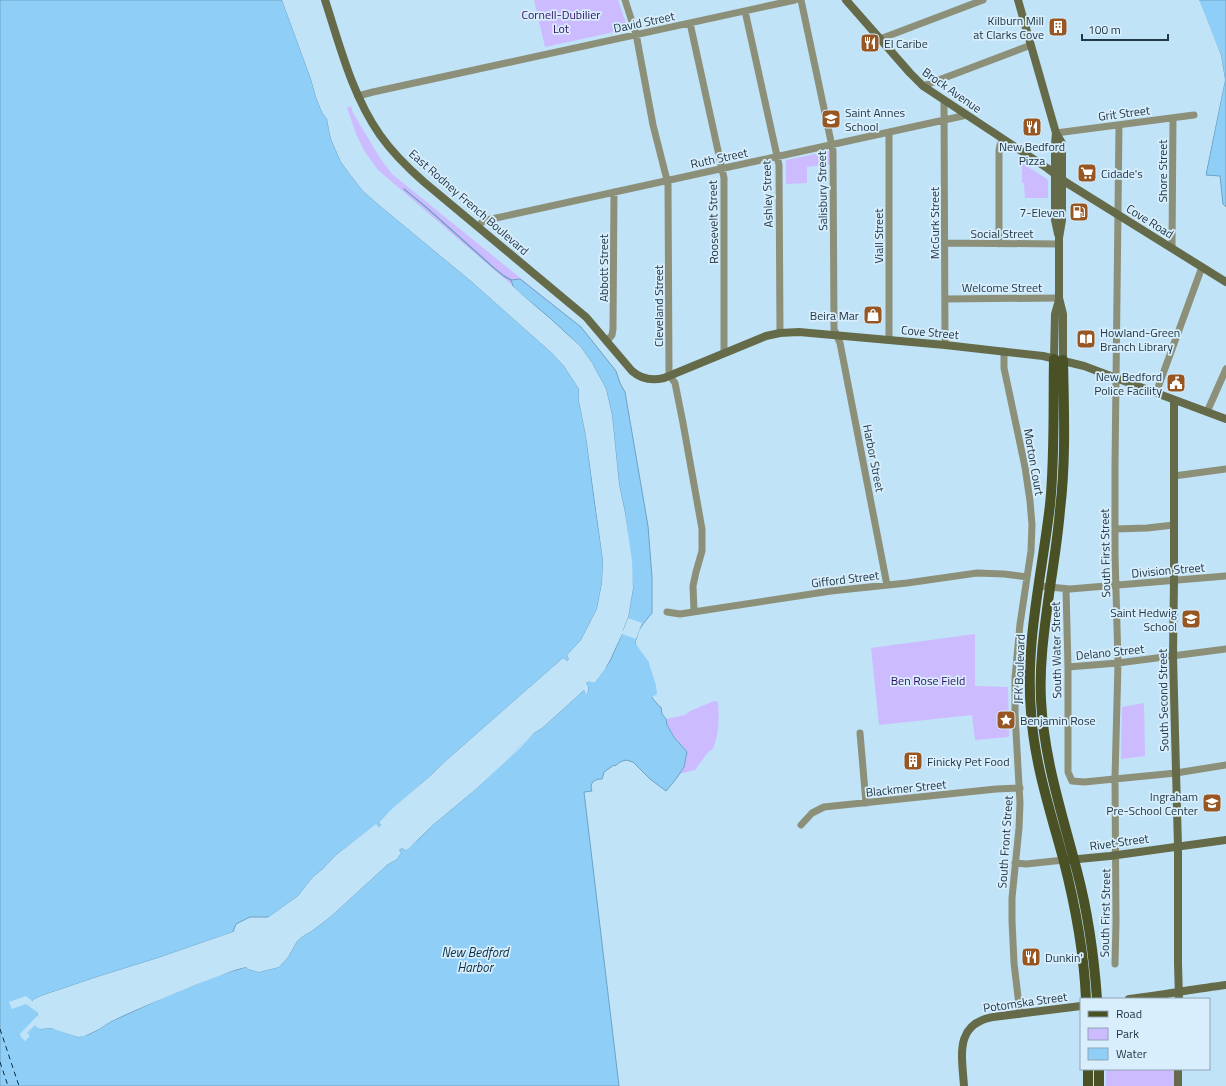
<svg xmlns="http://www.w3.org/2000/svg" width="1226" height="1086" font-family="'Titillium Web',sans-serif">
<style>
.green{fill:#cdbbff}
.water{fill:#8fcff7;stroke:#6ea2c2}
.pier{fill:#c1e3f8}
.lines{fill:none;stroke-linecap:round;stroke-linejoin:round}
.stream{stroke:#6ea2c2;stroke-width:1.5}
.ferry{stroke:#0a3044;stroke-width:1;stroke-dasharray:5 4;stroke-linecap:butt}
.street{stroke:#8c9079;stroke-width:7}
.secondary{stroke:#656b48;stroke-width:8}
.primary{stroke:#4a5125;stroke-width:10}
.labels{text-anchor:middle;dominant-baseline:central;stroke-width:3.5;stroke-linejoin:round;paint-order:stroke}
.park-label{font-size:12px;fill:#330b63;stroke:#d8eefd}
.poi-label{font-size:12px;fill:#213846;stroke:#d8eefd;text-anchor:start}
.street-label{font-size:12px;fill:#213846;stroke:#d8eefd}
.water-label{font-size:13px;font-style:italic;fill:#0a3044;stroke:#d8eefd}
</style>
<rect width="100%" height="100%" fill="#c1e3f8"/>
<!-- green -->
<path class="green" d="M534 0H618L628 29 545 47Z
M351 106 353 113 380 158 392 174 561 311 535 305 378 170 365 152 356 134 347 108Z
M830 151V164L807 167V183L786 184V160Z
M1022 163 1047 179 1048 181V198H1025L1024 183H1022Z
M975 634V686L1008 687 1009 736 1008 737 975 740 972 715 879 725 871 648Z
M714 701 718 702C719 715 719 728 716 740 715 743 714 746 713 749L708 752 695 770 679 774 684 767 686 752C679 740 669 733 666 719L685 715 690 711Z
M1144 703 1145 756 1121 759 1122 707Z
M1106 1069H1174V1086H1106Z"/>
<!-- water -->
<path class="water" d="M0 0H282L311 79 316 97 322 112 327 119 331 139 341 162 349 173 363 191 379 205 471 281 552 353 564 366 579 389V401L586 436 594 498 603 560 602 583 597 609 581 640 567 655 569 659 567 661 563 658 448 759 428 778 379 822 381 825 379 827 376 825 335 856 323 869 312 878 298 896 269 917H250L236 924 233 932 222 936 158 958 97 977 41 996 33 1000C36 1008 41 1017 35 1025L40 1029 51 1028H55L78 1037 90 1034 99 1029 108 1023 167 996 216 976 246 967 248 969 259 972 279 967 288 957 297 941 303 936 313 930 330 917 388 864 397 859 401 853 399 850 402 848 405 850 419 839 435 823 476 789 534 733 542 728 584 690 586 693 588 691V686L586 683 589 680 595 683 610 661 622 634 628 618 633 588 625 513 619 484 612 415 606 389 592 363 580 346 550 318 515 289 513 286 511 280 520 279 581 327 616 371 620 383 625 392 648 526 652 577V613C644 623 636 630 636 644L643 648 661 692 652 698 660 707H661L662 714 666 719 667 725 674 737 687 752 684 767 676 779 666 791 650 779 633 762 626 760 620 762 615 766 614 765 604 772 602 779C594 779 589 783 592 791L584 792 619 1086H0Z
M1197 0H1226V207L1223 204 1220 176 1206 175 1225 80 1221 55Z"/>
<!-- pier -->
<path class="pier" d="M282 0H284L287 7 318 96 324 111 329 118 333 138 338 151 350 172 364 190 380 204 472 280 553 351 566 365 581 388V400L588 436 605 560 604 583 599 610 583 641 569 655 571 658V660L567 663 563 661 547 673 395 809 382 822 383 825V827L379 829 376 827 336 858 324 870 313 879 299 897 269 919H266L298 896 312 878 323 869 335 856 376 824 379 827 381 825 379 822 393 808 428 778 448 759 563 658 567 661 569 659 567 655 581 640 597 609 602 583 603 560 586 436 579 401V389L564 366 552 353 471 281 379 205 363 191 349 173 341 162 331 139 327 119 322 112 316 97 311 79Z
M1195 0H1199L1221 55 1225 80 1205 176 1204 174 1223 80 1219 56Z
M510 284 580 346 592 363 606 389 612 415 619 484 625 513 632 561 633 588 628 618 642 623 636 639 645 647 655 664 663 683V693L654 698 652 697 657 694 656 685 648 661 636 644V639L622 634 605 669 595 683 591 682 589 681 586 683 588 686V691L586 694 584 690 542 728 534 733 520 748 476 789 435 823 408 849 405 850 402 848 399 850 401 853 397 859 388 864 330 917 313 930 303 936 297 941 288 957 279 967 259 972 248 969 246 967 237 969 195 985 123 1015 108 1023 99 1029 84 1036 78 1037 51 1028 40 1029 36 1027 35 1025 27 1033 30 1036 25 1041 21 1037 20 1034 38 1015 37 1012 26 1004 12 1009 9 1002 26 996 33 1002V1000L41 996 97 977 158 958 233 932H235L234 933 210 943 42 998 35 1001 37 1009 39 1011 40 1014 38 1017 39 1023 36 1024 40 1027 52 1026 78 1035 84 1034 98 1028 107 1021 122 1014 194 983 236 967 246 965 249 967 259 970 278 965 287 956 296 939 301 934 312 929 329 915 387 863 395 858 399 853 397 851 402 846 405 848 407 847 433 822 475 787 519 747 533 732 540 727 583 688 586 689 584 684 585 682 589 678 594 681 603 668 608 661 618 635 621 632 623 631 628 618H626L631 580 623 513 617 484 610 416 604 390 591 364 579 347 548 320 513 290Z"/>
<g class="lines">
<!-- stream -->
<path class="stream" d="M404 189 427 208 494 268 504 276 511 280"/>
<!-- ferry -->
<path class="ferry" d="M0 1029 19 1086
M0 1062 8 1086"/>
<!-- street -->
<path class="street" d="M625 0 636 34 653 125 668 184 669 372 670 376 675 383 683 423 702 529V551L696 572 693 586 694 611
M801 0 833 151 834 329 840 343 887 585
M745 11 779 165 780 333
M690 23 724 178V353
M880 39 983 0
M923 86 1031 45
M358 96 373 92 795 0
M944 100 945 345
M889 132V340
M1056 133 1194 115
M478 227 482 222 487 220 967 115
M945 243 1059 244
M999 244V150L1000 145 1003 140
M1172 248 1173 118
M945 299 1059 298
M607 341 612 335 613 329 614 192
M1004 351V368L1025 467 1030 501 1032 525 1031 551 1020 624 1015 678V714L1020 803 1019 828 1012 898V921L1014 963 1020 1014
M1156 393 1202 267
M1207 412 1226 369
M1174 476 1226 469
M1115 529 1147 528 1174 525
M1039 586 1070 589 1226 576
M1066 589 1068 667V772L1072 781 1084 782 1176 773 1226 765
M667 612 680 614 831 591 907 583 977 573 1004 574 1027 577
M1068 667 1118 663 1226 649
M860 733 866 803
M801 825 812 813 824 807 996 789 1020 788
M1015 863 1026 864 1064 860
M1115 964 1116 922 1115 778 1118 663 1115 554V466L1119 125"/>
<!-- secondary -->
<path class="secondary" d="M325 0C340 46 352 95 380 135 392 152 408 168 424 182L586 317 632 371C641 379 652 381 664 378L766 336 780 333 799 332 945 345 1043 356 1084 366 1226 419
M846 0 910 73 923 86 1047 168 1067 183 1226 282
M1018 0 1056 133 1062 143V220L1059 238V298L1063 314V360
M1056 133 1055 144V220L1058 234
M1054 359 1055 314 1059 300
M1174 400V581L1173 656 1178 847V963L1179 999
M1068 860 1110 856 1226 840
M1129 999C1162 995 1194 989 1226 985
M964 1086C962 1056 954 1024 993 1017L1081 1006
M1178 1086V1069"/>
<!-- primary -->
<path class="primary" d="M1054 359C1053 407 1055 456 1050 505 1042 574 1025 643 1031 712 1034 762 1050 810 1063 858 1075 904 1084 952 1086 999
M1063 360C1064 410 1066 460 1060 510 1058 535 1054 561 1050 587 1045 625 1039 662 1041 700 1044 760 1062 813 1077 871 1088 913 1094 956 1097 999
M1088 1086V1069
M1099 1086V1069"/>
</g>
<!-- icons -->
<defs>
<symbol id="building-square" viewBox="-11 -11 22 22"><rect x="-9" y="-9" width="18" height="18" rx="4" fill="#985722" stroke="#d8eefd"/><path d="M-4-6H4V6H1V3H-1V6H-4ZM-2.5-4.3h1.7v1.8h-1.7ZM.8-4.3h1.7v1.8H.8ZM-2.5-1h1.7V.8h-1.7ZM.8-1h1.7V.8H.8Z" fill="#fff"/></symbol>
<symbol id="restaurant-square" viewBox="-11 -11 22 22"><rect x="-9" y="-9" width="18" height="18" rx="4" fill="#985722" stroke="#d8eefd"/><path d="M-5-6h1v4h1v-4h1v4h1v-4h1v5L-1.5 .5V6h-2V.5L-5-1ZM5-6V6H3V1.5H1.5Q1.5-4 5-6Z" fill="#fff"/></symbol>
<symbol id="school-square" viewBox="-11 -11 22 22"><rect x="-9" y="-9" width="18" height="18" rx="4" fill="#985722" stroke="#d8eefd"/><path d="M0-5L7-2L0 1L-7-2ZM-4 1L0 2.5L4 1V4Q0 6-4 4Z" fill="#fff"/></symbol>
<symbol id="supermarket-square" viewBox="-11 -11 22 22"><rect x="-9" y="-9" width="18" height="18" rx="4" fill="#985722" stroke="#d8eefd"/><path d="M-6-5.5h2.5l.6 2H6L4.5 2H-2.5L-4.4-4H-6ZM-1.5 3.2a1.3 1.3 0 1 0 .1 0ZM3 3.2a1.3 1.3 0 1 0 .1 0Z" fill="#fff"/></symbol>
<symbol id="fuel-square" viewBox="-11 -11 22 22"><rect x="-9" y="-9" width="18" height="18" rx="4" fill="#985722" stroke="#d8eefd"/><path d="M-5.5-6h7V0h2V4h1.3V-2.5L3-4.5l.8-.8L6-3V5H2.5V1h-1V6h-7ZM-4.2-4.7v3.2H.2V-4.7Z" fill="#fff"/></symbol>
<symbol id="shop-square" viewBox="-11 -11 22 22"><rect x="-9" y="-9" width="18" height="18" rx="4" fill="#985722" stroke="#d8eefd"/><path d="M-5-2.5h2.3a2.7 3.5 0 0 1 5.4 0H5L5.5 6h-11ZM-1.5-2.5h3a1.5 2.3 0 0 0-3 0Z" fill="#fff"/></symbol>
<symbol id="library-square" viewBox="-11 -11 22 22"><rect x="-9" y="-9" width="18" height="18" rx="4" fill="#985722" stroke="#d8eefd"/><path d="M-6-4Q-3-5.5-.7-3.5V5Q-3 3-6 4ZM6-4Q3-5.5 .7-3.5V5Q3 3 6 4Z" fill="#fff"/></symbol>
<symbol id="civic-square" viewBox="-11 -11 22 22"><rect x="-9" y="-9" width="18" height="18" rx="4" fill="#985722" stroke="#d8eefd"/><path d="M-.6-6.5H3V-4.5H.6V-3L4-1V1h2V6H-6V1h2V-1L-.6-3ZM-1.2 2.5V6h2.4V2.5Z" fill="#fff"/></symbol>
<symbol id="sight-square" viewBox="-11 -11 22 22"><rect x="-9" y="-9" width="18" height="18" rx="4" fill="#985722" stroke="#d8eefd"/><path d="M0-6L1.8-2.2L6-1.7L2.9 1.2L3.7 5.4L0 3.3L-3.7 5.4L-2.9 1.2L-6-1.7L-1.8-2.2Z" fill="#fff"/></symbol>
</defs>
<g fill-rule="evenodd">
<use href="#building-square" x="1047" y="16" width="22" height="22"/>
<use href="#restaurant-square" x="859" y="32" width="22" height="22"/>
<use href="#school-square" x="820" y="108" width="22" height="22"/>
<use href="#restaurant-square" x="1021" y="116" width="22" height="22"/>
<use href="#supermarket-square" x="1076" y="162" width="22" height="22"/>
<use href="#fuel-square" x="1068" y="201" width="22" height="22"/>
<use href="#shop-square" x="862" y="304" width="22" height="22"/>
<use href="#library-square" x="1075" y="328" width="22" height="22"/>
<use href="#civic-square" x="1165" y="372" width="22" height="22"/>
<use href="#school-square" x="1180" y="608" width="22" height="22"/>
<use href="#sight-square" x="995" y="709" width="22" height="22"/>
<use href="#building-square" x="902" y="750" width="22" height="22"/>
<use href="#school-square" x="1201" y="792" width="22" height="22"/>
<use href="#restaurant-square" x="1020" y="946" width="22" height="22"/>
</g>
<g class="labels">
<!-- park labels -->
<g class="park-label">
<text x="561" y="14">Cornell-Dubilier<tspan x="561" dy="14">Lot</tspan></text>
<text x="928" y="680">Ben Rose Field</text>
</g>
<!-- poi labels -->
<g class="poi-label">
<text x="1044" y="20" text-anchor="end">Kilburn Mill<tspan x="1044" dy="14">at Clarks Cove</tspan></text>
<text x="884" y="43">El Caribe</text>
<text x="845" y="112">Saint Annes<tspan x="845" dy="14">School</tspan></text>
<text x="1032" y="146" text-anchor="middle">New Bedford<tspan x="1032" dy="14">Pizza</tspan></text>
<text x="1101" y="173">Cidade's</text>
<text x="1065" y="212" text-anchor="end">7-Eleven</text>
<text x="859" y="315" text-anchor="end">Beira Mar</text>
<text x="1100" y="332">Howland-Green<tspan x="1100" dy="14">Branch Library</tspan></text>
<text x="1162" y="376" text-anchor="end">New Bedford<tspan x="1162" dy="14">Police Facility</tspan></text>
<text x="1177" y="612" text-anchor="end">Saint Hedwig<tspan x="1177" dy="14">School</tspan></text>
<text x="1020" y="720">Benjamin Rose</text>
<text x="927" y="761">Finicky Pet Food</text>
<text x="1198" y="796" text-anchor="end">Ingraham<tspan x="1198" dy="14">Pre-School Center</tspan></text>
<text x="1045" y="957">Dunkin'</text>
</g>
<!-- street labels -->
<g class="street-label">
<text transform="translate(644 22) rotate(-12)">David Street</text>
<text transform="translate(952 90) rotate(35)">Brock Avenue</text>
<text transform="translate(1124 113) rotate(-7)">Grit Street</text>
<text transform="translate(719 158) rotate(-12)">Ruth Street</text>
<text transform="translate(1162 171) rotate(-90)">Shore Street</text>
<text transform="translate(822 191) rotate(-91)">Salisbury Street</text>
<text transform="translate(767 194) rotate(-92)">Ashley Street</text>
<text transform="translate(469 202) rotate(41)">East Rodney French Boulevard</text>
<text transform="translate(1150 221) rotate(32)">Cove Road</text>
<text transform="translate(713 222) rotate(-91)">Roosevelt Street</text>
<text transform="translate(934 223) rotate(-90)">McGurk Street</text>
<text x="1002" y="233">Social Street</text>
<text transform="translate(878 236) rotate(-90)">Viall Street</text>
<text transform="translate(603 268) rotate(-90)">Abbott Street</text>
<text x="1002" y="287">Welcome Street</text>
<text transform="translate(658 306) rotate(-90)">Cleveland Street</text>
<text transform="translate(930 332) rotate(5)">Cove Street</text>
<text transform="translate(874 458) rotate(79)">Harbor Street</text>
<text transform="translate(1034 462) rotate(80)">Morton Court</text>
<text transform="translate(1105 553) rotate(-91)">South First Street</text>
<text transform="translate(1168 570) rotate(-5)">Division Street</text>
<text transform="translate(845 579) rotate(-7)">Gifford Street</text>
<text transform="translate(1056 650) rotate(-91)">South Water Street</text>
<text transform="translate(1110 652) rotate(-6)">Delano Street</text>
<text transform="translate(1019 669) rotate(-88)">JFK Boulevard</text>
<text transform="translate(1163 700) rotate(-91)">South Second Street</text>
<text transform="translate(906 788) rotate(-6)">Blackmer Street</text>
<text transform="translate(1005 842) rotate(-86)">South Front Street</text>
<text transform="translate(1119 842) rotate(-8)">Rivet Street</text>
<text transform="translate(1105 913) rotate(-89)">South First Street</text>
<text transform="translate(1025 1002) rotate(-8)">Potomska Street</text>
</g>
<!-- water labels -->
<g class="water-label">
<text x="475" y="952">New Bedford<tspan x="475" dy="15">Harbor</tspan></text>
</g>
</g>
<!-- legend -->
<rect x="1080" y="998" width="130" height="72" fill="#d8eefd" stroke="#8fa5b4"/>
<rect x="1088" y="1011" width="20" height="6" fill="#4a5125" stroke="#8fa5b4"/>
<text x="1116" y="1018" font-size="12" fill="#213846">Road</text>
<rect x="1088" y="1028" width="20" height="12" fill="#cdbbff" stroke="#8fa5b4"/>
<text x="1116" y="1038" font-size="12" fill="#213846">Park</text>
<rect x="1088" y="1048" width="20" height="12" fill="#8fcff7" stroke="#8fa5b4"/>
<text x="1116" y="1058" font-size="12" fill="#213846">Water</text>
<!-- scale -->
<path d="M1082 34v6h86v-6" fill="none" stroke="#213846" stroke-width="2"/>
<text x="1088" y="34" font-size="12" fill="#213846" stroke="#d8eefd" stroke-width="3" paint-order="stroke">100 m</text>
</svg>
